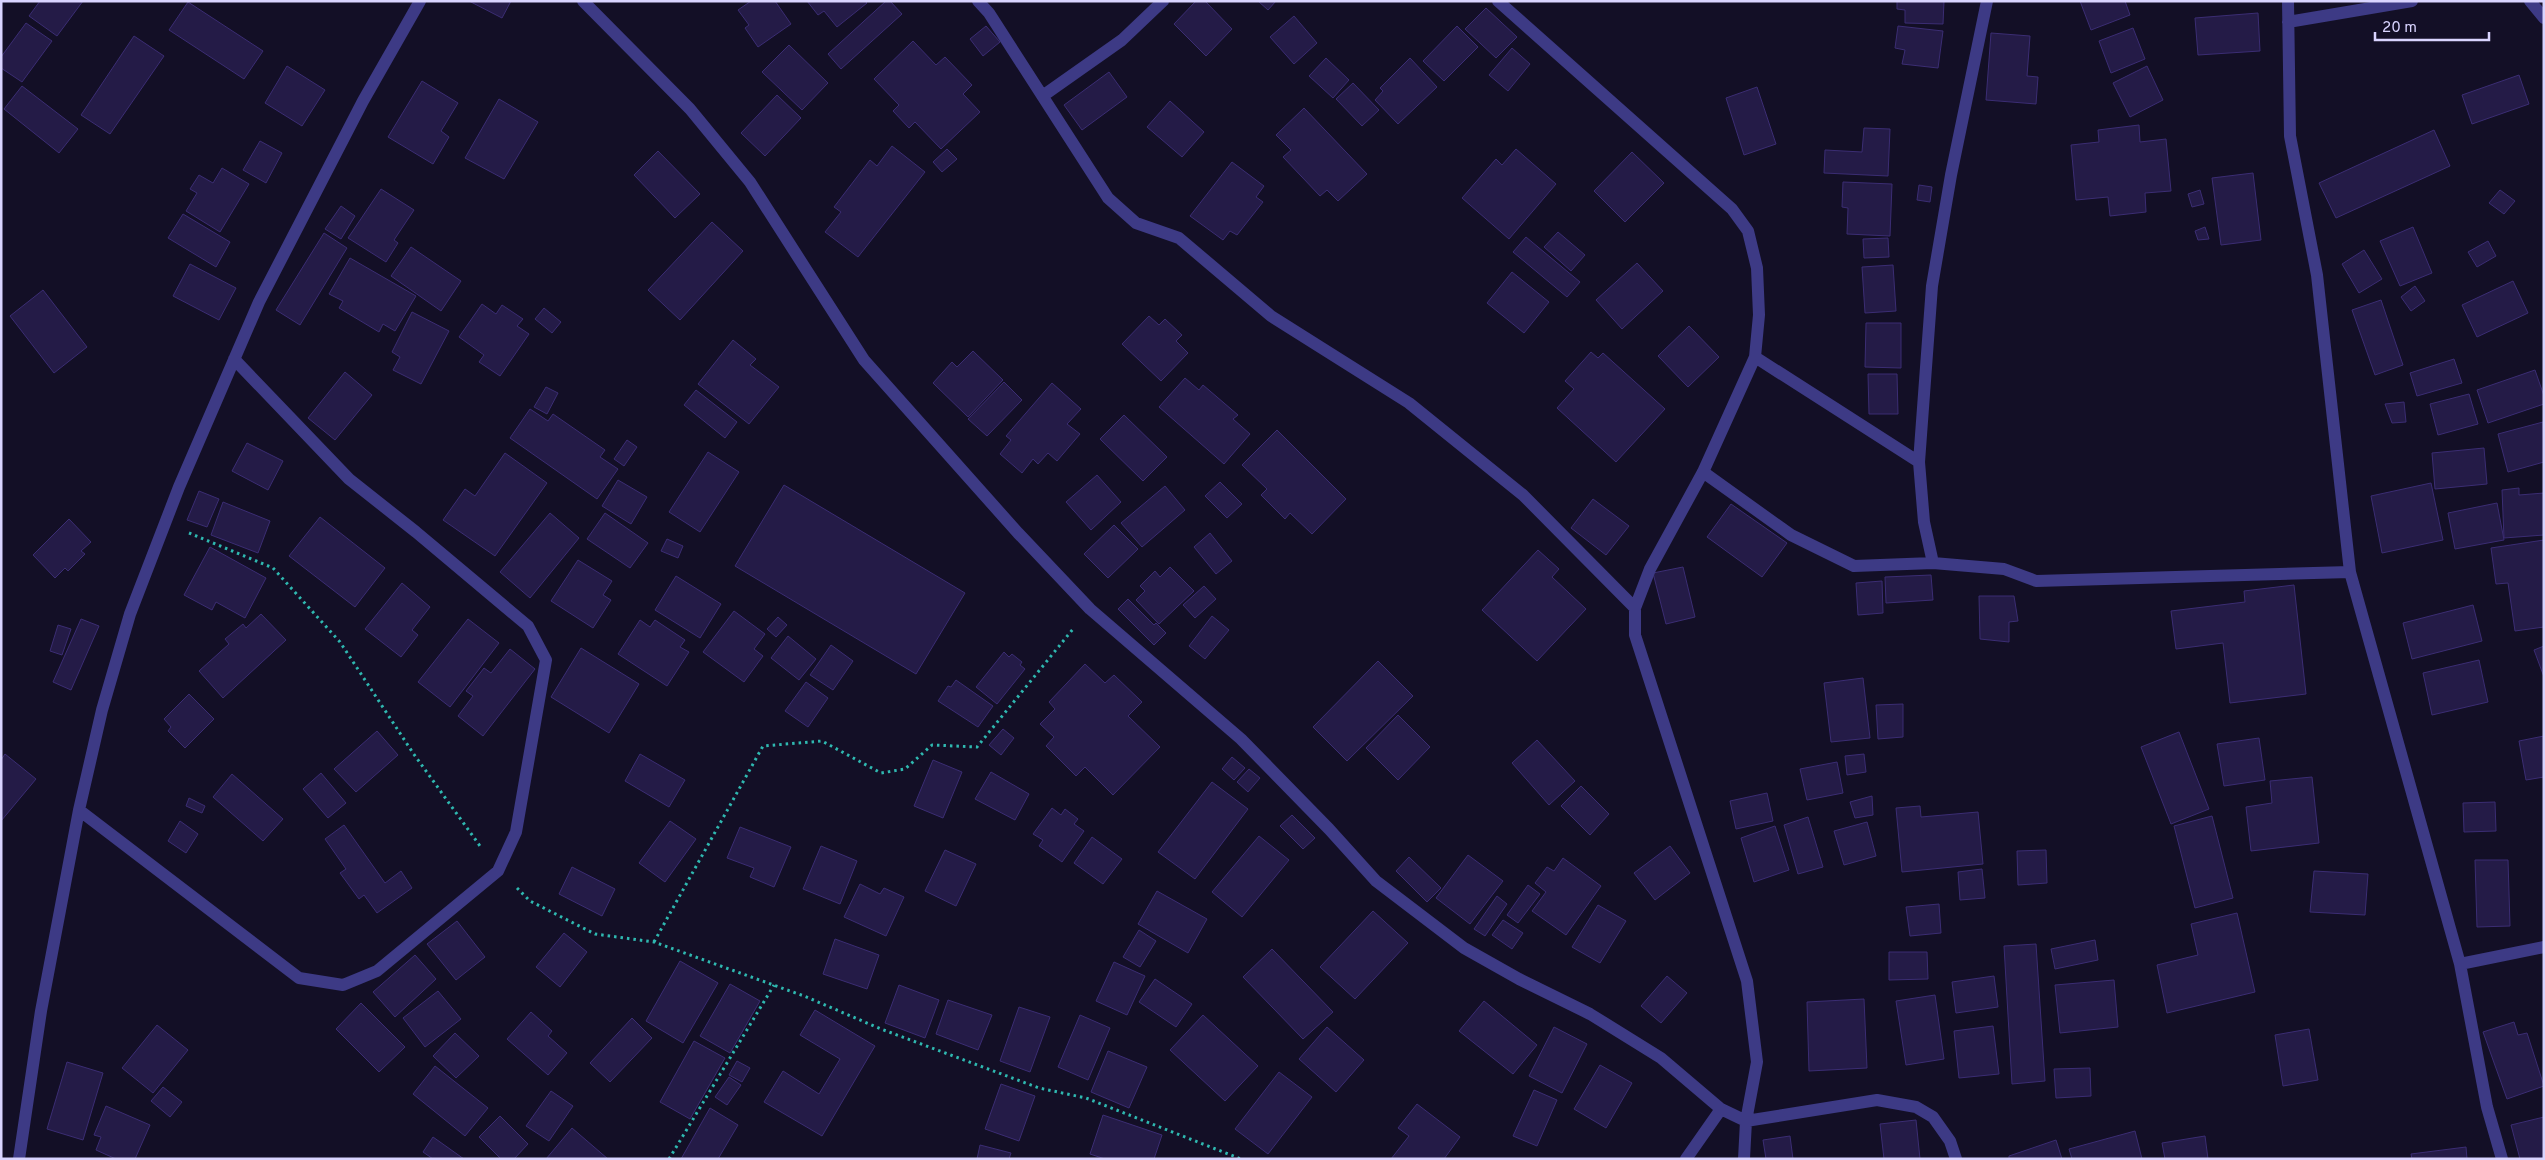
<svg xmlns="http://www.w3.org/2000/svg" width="2545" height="1160" font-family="Overpass,sans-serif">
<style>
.building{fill:#241b47;stroke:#3b2d73}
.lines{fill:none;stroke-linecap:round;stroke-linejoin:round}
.path{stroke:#2fb8b0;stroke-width:3;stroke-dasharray:2.5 4;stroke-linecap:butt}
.minor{stroke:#3d3a85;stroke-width:12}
</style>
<rect width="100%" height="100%" fill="#130f26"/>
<!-- building -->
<path class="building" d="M40 1H83L57 36 29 16Z
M469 1H511L502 18Z
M751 1H775L791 24 758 47 745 28 749 25 738 10Z
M807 1H865L867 3 837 27 824 11 818 15Z
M886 1H890L902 14 841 69 828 54Z
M1196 1H1205L1232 29 1206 56 1174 24Z
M1258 1H1276L1268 10Z
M1897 1H1944L1943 24 1905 23V10L1897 9Z
M2080 1H2125L2130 15 2091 30Z
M188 2 263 51 244 79 169 30Z
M1486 8 1517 37 1496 58 1465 29Z
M2258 13 2260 51 2198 55 2195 18Z
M1294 16 1317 43 1294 64 1270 37Z
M26 23 52 41 22 82 1 68V57Z
M986 26 1000 42 983 56 970 39Z
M1457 26 1478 47 1444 81 1423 61Z
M1898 26 1943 31 1938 68 1902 64 1905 50 1895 48Z
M2133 28 2145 59 2111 73 2099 41Z
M1991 33 2030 36 2027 76 2038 77 2036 104 1986 100Z
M134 36 164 56 110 134 81 115Z
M913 41 936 65 945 57 972 85 963 94 980 112 941 149 915 122 909 128 893 111 899 105 874 79Z
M789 45 828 83 802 110 762 72Z
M1512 48 1530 64 1508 91 1489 75Z
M1326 58 1349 80 1333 98 1309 76Z
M1410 58 1437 87 1398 124 1375 100 1383 91 1380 88Z
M287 66 325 90 302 126 265 103Z
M2147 66 2163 100 2130 117 2113 83Z
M1109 72 1127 97 1082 130 1064 105Z
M2519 75 2529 104 2472 124 2462 95Z
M422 81 458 103 441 131 449 137 433 164 388 137Z
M1353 83 1379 110 1362 126 1336 99Z
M22 86 78 129 59 153 4 109Z
M1757 87 1776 144 1744 155 1726 98Z
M777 95 801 118 765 156 741 133Z
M499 99 538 122 504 179 465 158Z
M1170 101 1204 132 1182 157 1147 127Z
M1304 108 1367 174 1338 201 1327 190 1320 196 1283 157 1291 150 1276 135Z
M2139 125 2140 142 2166 139 2171 191 2145 193 2146 212 2110 216 2108 197 2076 200 2071 145 2099 142 2098 130Z
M1864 128 1890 129 1888 176 1824 173 1825 150 1862 152Z
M2434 130 2450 166 2336 218 2319 183Z
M260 141 282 153 266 183 243 170Z
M892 146 925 172 858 257 825 232 841 212 834 207 870 160 877 166Z
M947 149 957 159 942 172 933 162Z
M1516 149 1556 184 1509 239 1462 198 1496 159 1502 165Z
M658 151 700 194 675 218 634 175Z
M1632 152 1664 183 1625 222 1594 191Z
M1232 162 1264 186 1256 197 1263 202 1237 235 1230 231 1223 240 1190 216Z
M222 168 249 184 220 232 186 211 197 193 190 189 199 175 213 183Z
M2253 173 2261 240 2221 245 2212 178Z
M1843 182 1892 184 1890 236 1847 234 1848 208 1842 207Z
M1919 185 1932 187 1930 202 1917 200Z
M381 189 414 210 394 240 398 243 386 262 348 238Z
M2200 190 2204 204 2192 207 2188 194Z
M2500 190 2515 201 2504 214 2489 203Z
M341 206 355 216 341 239 325 229Z
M183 214 230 242 216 267 168 238Z
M712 222 743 251 680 320 648 290Z
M2205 227 2209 239 2198 240 2195 231Z
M2413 227 2432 273 2400 286 2380 241Z
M1558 232 1585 255 1571 271 1544 247Z
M324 233 347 248 300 325 276 310Z
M1526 237 1580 282 1567 297 1513 252Z
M1888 238 1889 257 1864 258 1863 239Z
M2488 241 2496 256 2477 267 2468 252Z
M411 247 461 281 441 311 391 276Z
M2364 250 2382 279 2359 293 2342 264Z
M350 258 416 296 395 331 383 324 379 332 339 308 343 301 329 294Z
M1637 263 1663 291 1622 329 1596 300Z
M190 264 236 288 219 320 173 296Z
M1893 265 1896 311 1865 313 1862 267Z
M1512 272 1549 302 1524 333 1487 303Z
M2513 281 2528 313 2477 337 2462 305Z
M2415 286 2425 301 2411 311 2401 297Z
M43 290 87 347 54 373 10 316Z
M2381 300 2403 365 2375 375 2352 310Z
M482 304 496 314 502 305 523 319 517 326 529 334 500 376 479 362 484 355 459 337Z
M544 308 561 322 552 333 535 319Z
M412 312 449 331 421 384 393 370 400 357 392 352Z
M1149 316 1159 325 1165 319 1182 335 1176 341 1188 353 1161 381 1122 344Z
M1866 323H1901V368L1865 367Z
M1689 326 1719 357 1688 387 1658 356Z
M733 340 756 359 750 365 779 387 749 424 698 384Z
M973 351 1003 380 968 417 933 383 952 362 957 367Z
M1591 352 1598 358 1603 353 1665 409 1616 462 1557 408 1574 389 1565 381Z
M2454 359 2462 383 2417 396 2410 373Z
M2535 370 2544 396V404L2488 423 2477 390Z
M345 372 372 395 335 440 308 418Z
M1868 374H1897L1898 414H1869Z
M1185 378 1199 390 1203 385 1238 415 1233 419 1250 434 1224 464 1159 407Z
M1004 382 1022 400 987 436 968 419Z
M1052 383 1081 409 1067 424 1080 434 1057 461 1048 453 1038 464 1033 459 1022 473 1000 454 1011 440 1006 436Z
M546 387 558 393 547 414 534 407Z
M696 390 737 422 725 438 684 405Z
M2469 394 2478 424 2438 435 2430 404Z
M2404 402 2406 422 2392 423 2385 404Z
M530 409 548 421 553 414 605 450 600 457 618 469 597 499 510 438Z
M1124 415 1167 457 1143 481 1100 439Z
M2543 422 2544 462 2508 472 2498 434Z
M1277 430 1346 499 1312 534 1290 513 1285 519 1261 495 1267 489 1242 465Z
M627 440 637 447 624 466 614 459Z
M247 443 283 461 268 490 232 471Z
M2484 448 2487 484 2435 489 2432 453Z
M708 452 739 472 700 532 669 512Z
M505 453 547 483 495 556 443 520 465 489 475 496Z
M1097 475 1121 502 1091 530 1066 502Z
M618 480 647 497 631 524 602 506Z
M1220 482 1242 504 1227 518 1205 496Z
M2431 483 2443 540 2382 553 2371 496Z
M784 485 965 593 916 674 735 566Z
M1165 486 1185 510 1142 547 1121 523Z
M2519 488V495L2544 493V535L2504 538 2502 490Z
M199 491 219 499 207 527 187 520Z
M1593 499 1629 526 1606 555 1571 528Z
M223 502 270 521 258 553 211 535Z
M2497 503 2504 540 2455 549 2448 513Z
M1731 504 1787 543 1762 577 1707 537Z
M550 513 579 538 530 598 500 572Z
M605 513 648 543 630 568 587 539Z
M320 517 385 568 355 607 289 556Z
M69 519 91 542 81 551 85 554 68 571 65 568 55 578 33 555Z
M1114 525 1138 549 1108 578 1084 554Z
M1210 533 1232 561 1216 574 1194 547Z
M667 539 683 546 678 558 661 551Z
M2544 540V627L2515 631 2508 583 2496 584 2491 548Z
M210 547 266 578 245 618 216 602 212 610 184 595Z
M1538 550 1559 569 1552 577 1586 609 1537 661 1482 610Z
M578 560 612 581 603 595 611 600 593 628 551 601Z
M1170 567 1194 591 1159 624 1136 600 1145 591 1140 586 1155 571 1160 577Z
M1683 567 1695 617 1666 624 1653 573Z
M1931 575 1933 600 1886 603 1885 577Z
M676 576 721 604 700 638 655 610Z
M1882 581 1883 613 1858 615 1856 583Z
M402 583 430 607 412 630 418 635 401 657 365 629Z
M2294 585 2306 694 2230 703 2223 643 2176 649 2171 611 2245 602 2244 591Z
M1204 586 1216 599 1195 618 1183 605Z
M1979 596H2014L2018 621 2009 622V642L1980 639Z
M1128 599 1154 625 1156 623 1166 633 1154 645 1118 609Z
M2473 605 2482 641 2412 659 2403 623Z
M734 611 765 634 754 649 763 656 744 682 703 652Z
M261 614 286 640 223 698 199 671 229 644 225 639 243 624 246 628Z
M1212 616 1229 630 1205 659 1189 646Z
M778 617 787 625 776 637 767 629Z
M81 619 99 626 71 690 53 682Z
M468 619 499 643 450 707 418 682Z
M640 620 650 627 655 620 685 640 680 647 689 652 667 686 618 654Z
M58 625 71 629 62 655 50 651Z
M788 636 816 659 799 680 771 658Z
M831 645 853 661 833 690 810 675Z
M2544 646V677L2534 650Z
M581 648 639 684 609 733 551 697Z
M510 649 535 669 483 736 458 716 473 696 466 691 484 668 491 673Z
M1004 652 1009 657 1012 654 1022 662 1020 665 1025 669 997 704 976 687Z
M2479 660 2488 702 2432 715 2423 673Z
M1378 661 1413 696 1347 761 1313 727Z
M1085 664 1105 683 1114 675 1142 702 1128 716 1160 747 1113 795 1085 767 1076 776 1046 746 1054 737 1040 724 1055 709 1049 702Z
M1863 678 1870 738 1831 742 1824 683Z
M956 680 993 706 978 727 938 701 948 686 951 687Z
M806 682 828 698 808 727 785 711Z
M189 694 214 719 185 748 168 731 171 727 164 719Z
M1903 704V737L1878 739 1876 705Z
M1398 715 1430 747 1398 780 1366 748Z
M1003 729 1014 738 1001 755 989 745Z
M377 731 398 755 356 792 334 769Z
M2179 732 2209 809 2171 824 2141 747Z
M2544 736V777L2526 780 2519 741Z
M2259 738 2265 780 2224 786 2217 744Z
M1537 740 1575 781 1549 805 1512 763Z
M5 754 36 779 1 821V760Z
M640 754 685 780 669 807 625 781Z
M1864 754 1866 772 1847 775 1845 756Z
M1232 757 1245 768 1234 780 1222 769Z
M933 760 962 772 943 818 914 806Z
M1837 762 1843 793 1807 800 1800 769Z
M1249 769 1260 778 1248 792 1237 782Z
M991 772 1029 794 1015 820 975 799Z
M321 773 346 803 328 818 303 789Z
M232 774 283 819 263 841 213 797Z
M2312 777 2319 843 2251 851 2246 807 2272 803 2270 781Z
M1212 782 1248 809 1195 879 1158 852Z
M1581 786 1609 814 1590 835 1561 806Z
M1767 793 1773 821 1736 829 1730 801Z
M1872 796 1873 815 1855 818 1850 802Z
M189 798 205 806 202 813 186 806Z
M2495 802 2496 831 2464 832 2463 803Z
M1920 806 1921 817 1978 812 1983 864 1902 872 1896 808Z
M1052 808 1061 815 1065 809 1078 819 1074 824 1084 831 1062 862 1039 846 1043 840 1033 834Z
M1292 815 1315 838 1303 849 1280 826Z
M2212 816 2233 898 2195 908 2174 826Z
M1808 817 1823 867 1798 874 1784 825Z
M180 821 198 834 186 853 168 841Z
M670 821 696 839 665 882 639 863Z
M1867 822 1876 856 1844 865 1834 831Z
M344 825 385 883 401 871 412 888 377 913 364 895 359 899 340 873 346 869 325 839Z
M1775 826 1789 870 1754 882 1741 838Z
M740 827 791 847 774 887 750 877 754 868 727 858Z
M1259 836 1289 860 1242 917 1212 892Z
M1092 837 1122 859 1103 884 1074 863Z
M821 846 857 861 840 904 803 889Z
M1670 846 1690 873 1655 900 1634 873Z
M945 850 976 864 956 906 925 891Z
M2046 850 2047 883 2018 885 2017 851Z
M1468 855 1503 881 1470 924 1436 898Z
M1409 857 1441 888 1427 902 1396 871Z
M1563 858 1601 886 1566 935 1532 911 1546 892 1535 883 1547 867 1554 871Z
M2475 860H2508L2510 926 2477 927Z
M572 867 615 889 602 916 559 894Z
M1982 869 1985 898 1960 900 1958 872Z
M2314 871 2368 874 2365 915 2310 912Z
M860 884 880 894 884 888 904 897 886 936 844 917Z
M1528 885 1540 894 1518 923 1507 915Z
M1157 891 1207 919 1188 953 1138 924Z
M1497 896 1507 904 1485 936 1474 929Z
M1939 904 1941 933 1910 936 1906 907Z
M1598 905 1626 921 1600 963 1572 947Z
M1373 911 1408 943 1355 999 1320 967Z
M2237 913 2255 992 2167 1013 2157 965 2198 955 2191 924Z
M1503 920 1523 933 1512 949 1492 935Z
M457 921 485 957 456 980 427 944Z
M1139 930 1156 941 1140 967 1123 957Z
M564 933 587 952 560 987 536 967Z
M835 939 879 955 867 989 823 974Z
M2095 940 2098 960 2055 969 2051 949Z
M2036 944 2045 1081 2012 1084 2004 946Z
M1272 949 1333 1012 1303 1039 1243 977Z
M1889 952H1927L1928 979 1889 980Z
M415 955 436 979 395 1017 373 992Z
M680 961 718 983 683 1043 646 1021Z
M1114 962 1145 976 1127 1015 1096 1001Z
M1667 976 1687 993 1661 1023 1641 1006Z
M1994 976 1998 1007 1956 1013 1952 982Z
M1155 979 1192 1004 1176 1027 1139 1002Z
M2114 980 2118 1027 2060 1033 2055 985Z
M730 984 760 1001 730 1053 700 1036Z
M899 985 939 1000 925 1038 885 1023Z
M438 991 461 1019 425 1047 403 1018Z
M1935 995 1944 1059 1906 1065 1896 1001Z
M1864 999 1867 1068 1809 1071 1807 1002Z
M948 1000 992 1015 978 1050 936 1034Z
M1484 1001 1537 1045 1513 1074 1459 1031Z
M361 1003 405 1047 379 1072 336 1029Z
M1019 1007 1050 1017 1030 1072 1000 1061Z
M815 1010 875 1046 822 1136 764 1102 783 1071 819 1094 840 1059 800 1035Z
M531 1012 552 1031 548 1036 567 1053 548 1075 507 1039Z
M1080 1015 1110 1028 1088 1080 1058 1067Z
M1203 1015 1258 1066 1225 1101 1170 1050Z
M632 1018 652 1038 610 1082 590 1063Z
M2514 1022 2518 1035 2527 1033 2544 1086 2507 1099 2483 1032Z
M157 1025 188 1050 153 1093 122 1068Z
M1993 1026 1999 1074 1959 1078 1954 1031Z
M1327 1027 1364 1060 1336 1092 1299 1059Z
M1554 1027 1587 1044 1562 1093 1529 1076Z
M2309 1029 2318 1080 2283 1086 2275 1035Z
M455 1033 479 1056 456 1078 433 1056Z
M694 1041 725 1058 690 1119 660 1102Z
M1108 1051 1147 1067 1129 1108 1091 1092Z
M737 1061 750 1068 742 1082 729 1075Z
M67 1062 103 1073 83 1140 47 1129Z
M1600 1065 1632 1083 1606 1128 1574 1109Z
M435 1066 488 1108 465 1136 413 1094Z
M2090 1068 2091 1096 2056 1098 2054 1069Z
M1279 1072 1312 1097 1268 1154 1235 1129Z
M729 1077 741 1085 727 1105 715 1097Z
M1001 1084 1035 1096 1019 1141 985 1129Z
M163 1087 182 1102 170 1117 151 1101Z
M1534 1090 1557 1100 1537 1146 1513 1136Z
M551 1091 573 1106 549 1141 526 1126Z
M1417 1104 1460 1137 1444 1159H1391L1409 1136 1398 1128Z
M106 1106 150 1125 135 1159H116L96 1150 101 1137 94 1135Z
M710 1108 738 1125 718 1159H681Z
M1103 1115 1162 1135 1154 1159H1105L1090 1154Z
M500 1116 528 1144 514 1159H501L479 1137Z
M2544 1117V1159H2520L2511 1125Z
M1916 1120 1920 1159H1884L1880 1124Z
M572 1128 608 1159H546Z
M2135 1131 2142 1159H2072L2069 1149Z
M1790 1136 1793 1159H1766L1763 1140Z
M2205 1136 2208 1159H2165L2162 1143Z
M433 1137 464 1159H433L423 1152Z
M2056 1140 2062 1159H2009V1156Z
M980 1145 1011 1153 1009 1159H977Z
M2466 1147 2467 1159H2412L2411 1154Z"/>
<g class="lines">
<!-- path -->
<path class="path" d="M189 533 273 568 340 642 413 753 480 846
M517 888 530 901 595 934 654 942 804 996 881 1029 1039 1088 1086 1098 1241 1159
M654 942 763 746 822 741 881 773 905 769 932 745 977 747 1073 629
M669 1159 774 985"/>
<!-- minor -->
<path class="minor" d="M583 1 690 109 750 182 864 360 1018 533 1090 609 1241 739 1329 829 1376 881 1464 948 1519 979 1590 1014 1661 1058 1721 1109 1746 1121 1877 1100 1916 1107 1933 1117 1950 1141 1956 1159
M978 1 989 13 1108 198 1136 223 1179 238 1271 316 1409 403 1523 495 1635 608
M1498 1 1732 209 1748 231 1757 268 1759 315 1755 357 1703 472 1650 569 1635 608V635L1747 981 1757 1062 1746 1121 1744 1159
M2288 1 2290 136 2317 275 2350 572 2460 964 2544 947
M2530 1 2544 18
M2288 22 2412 1
M1044 95 1122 40 1163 1
M1755 357 1919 462
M1703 472 1791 535 1854 566 1933 563 2004 569 2036 581 2350 572
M1933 563 1924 522 1919 462 1932 286 1951 175 1987 1
M79 810 299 978 343 985 377 971 498 871 516 832 546 660 528 626 416 532 349 479 234 359
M2460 964 2487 1107 2502 1159
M19 1159 41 1011 79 810 102 710 130 614 179 487 259 302 363 101 420 1
M1686 1159 1721 1109"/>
</g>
<!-- border -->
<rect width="2545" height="1160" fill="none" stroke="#d9d4ff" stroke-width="5"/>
<!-- scale -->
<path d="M2375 32v8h114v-8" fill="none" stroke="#d9d4ff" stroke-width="2.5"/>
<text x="2382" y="32" font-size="15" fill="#d9d4ff" stroke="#130f26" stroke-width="4" paint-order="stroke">20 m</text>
</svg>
